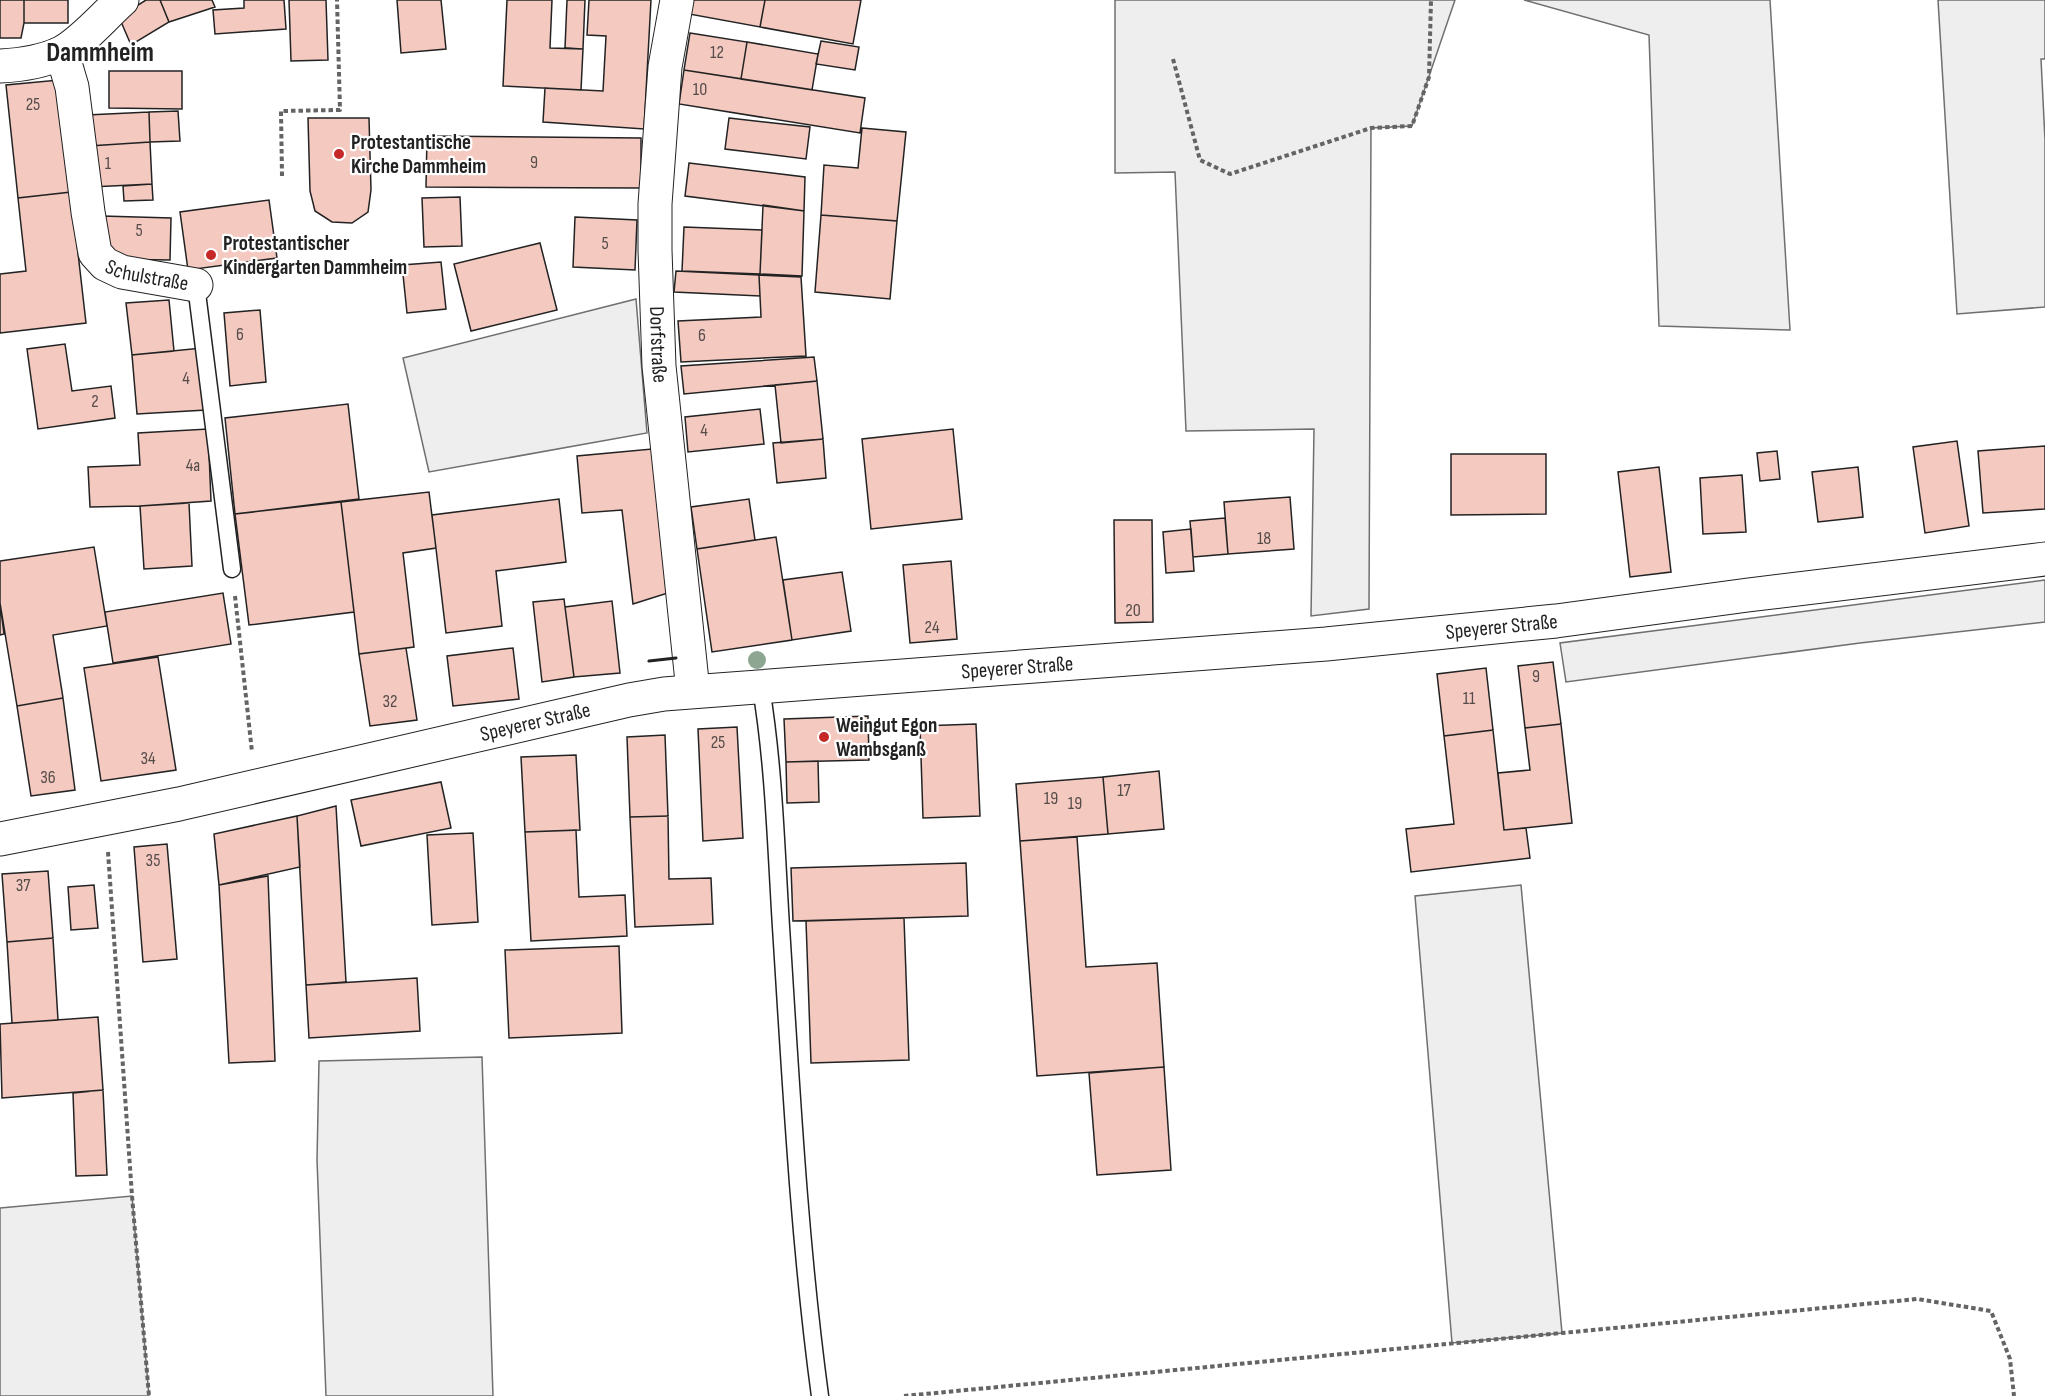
<svg xmlns="http://www.w3.org/2000/svg" width="2045" height="1396" font-family="'Sofia Sans Condensed',sans-serif">
<style>
.green{fill:#eee;stroke:#6f6f6f;stroke-width:1.5}
.building{fill:#f3c9c0;stroke:#222;stroke-width:1.5}
.lines{fill:none;stroke-linecap:round;stroke-linejoin:round}
.service-casing{stroke:#222;stroke-width:19}
.minor-casing{stroke:#222;stroke-width:35}
.tertiary-casing{stroke:#222;stroke-width:35}
.path{stroke:#646464;stroke-width:4;stroke-dasharray:4.5 3;stroke-linecap:butt}
.service{stroke:#fff;stroke-width:16}
.minor{stroke:#fff;stroke-width:33}
.tertiary{stroke:#fff;stroke-width:33}
.wall{stroke:#222;stroke-width:3}
.tree{fill:#8da692}
.poi-dot{fill:#c62828;stroke:#fff;stroke-width:2}
.labels{text-anchor:middle;dominant-baseline:central;stroke-width:4.5;stroke-linejoin:round;paint-order:stroke}
.number-label{font-size:18px;fill:#564c4a}
.poi-label{font-size:21px;font-weight:bold;fill:#222;stroke:#fff;text-anchor:start}
.street-label{font-size:21px;fill:#222;stroke:#fff}
.district-label{font-size:27px;font-weight:bold;fill:#222;stroke:#fff}
</style>
<rect width="100%" height="100%" fill="#fff"/>
<!-- green -->
<path class="green" d="M1115 0H1455L1412 126 1371 128 1369 609 1311 616 1314 429 1186 431 1175 172 1115 173Z
M1524 0H1770L1790 330 1659 326 1649 35Z
M1938 0H2045V59H2041L2045 140V307L1957 314Z
M636 299 647 433 429 472 403 358Z
M2045 580V622L1860 643 1566 682 1560 643Z
M1521 885 1562 1333 1452 1343 1415 896Z
M482 1057 493 1396H326L317 1160 319 1061Z
M132 1196 149 1396H0V1208Z"/>
<!-- building -->
<path class="building" d="M0 0H24V23L21 38H0Z
M24 0H68V23H24Z
M146 0H160L169 22 131 45 119 17Z
M160 0H212L215 7 169 22Z
M244 0H284L286 29 215 34 213 10 244 8Z
M289 0H326L328 60 291 61Z
M397 0H441L446 49 401 53Z
M507 0H552L550 48 583 49 581 90 503 86Z
M567 0H585L583 49 565 48Z
M589 0H651L644 129 543 122 545 88 603 91 606 36 587 35Z
M692 0H765L760 27 689 14Z
M765 0H861L853 44 760 27Z
M690 33 747 42 741 79 684 70Z
M821 41 859 47 855 70 816 64Z
M747 42 818 54 812 90 741 79Z
M684 70 865 98 860 133 679 104Z
M109 71H182V109L109 108Z
M59 80 71 192 18 198 6 85Z
M178 111 180 141 150 142 149 112Z
M149 112 150 142 89 146 87 115Z
M308 118H369L371 190 368 212 352 223 332 222 315 211 310 191Z
M729 118 810 127 806 159 725 149Z
M862 128 906 132 897 221 821 215 824 165 858 168Z
M427 136 641 138V188L426 187Z
M150 142 152 184 91 187 89 146Z
M689 163 805 177 804 211 685 196Z
M152 184 153 200 124 201 123 186Z
M71 192 86 323 0 333V274L26 271 18 198Z
M460 197 462 246 424 247 422 198Z
M269 200 277 258 188 270 180 212Z
M763 205 804 211 802 276 760 274Z
M821 215 897 221 890 299 815 292Z
M102 216 171 218 170 260 101 259Z
M575 217 637 220 635 270 573 267Z
M684 227 762 230 760 274 682 271Z
M540 243 557 310 471 331 454 264Z
M441 262 446 309 407 313 402 265Z
M676 271 759 275 760 296 674 292Z
M759 275 801 277 806 356 681 362 678 321 761 317Z
M169 300 174 351 132 355 126 303Z
M260 310 266 382 230 386 224 313Z
M65 344 72 391 111 386 115 418 38 429 27 349Z
M202 348 206 410 137 414 132 355Z
M814 357 817 381 684 394 681 366Z
M817 381 823 439 781 443 775 385Z
M348 404 359 499 235 514 225 418Z
M760 409 764 444 688 452 685 417Z
M208 429 211 501 140 506 90 507 88 467 140 465 138 433Z
M953 429 962 519 871 529 862 439Z
M823 439 826 478 777 483 773 443Z
M1957 441 1969 526 1925 533 1913 447Z
M2045 446V509L1983 513 1978 451Z
M652 449 671 592 633 604 622 510 582 513 577 456Z
M1777 451 1780 479 1760 481 1757 453Z
M1451 454H1546V514L1451 515Z
M1659 467 1671 572 1630 577 1618 472Z
M1858 467 1863 517 1818 522 1812 472Z
M1742 475 1746 532 1703 534 1700 478Z
M429 492 436 548 403 553 414 647 359 654 341 502Z
M1290 497 1294 549 1228 554 1224 502Z
M559 499 566 562 496 571 502 626 446 633 432 515Z
M749 499 755 540 697 549 691 507Z
M341 502 354 612 249 625 235 514Z
M189 503 192 566 144 569 140 506Z
M1225 518 1228 554 1193 557 1190 521Z
M1114 520H1152L1153 622 1115 623Z
M1191 529 1194 571 1166 573 1163 532Z
M776 537 792 640 712 652 697 549Z
M94 547 107 626 53 635 63 698 17 706 0 603V561Z
M951 561 957 639 910 643 903 565Z
M842 572 851 631 792 640 783 580Z
M223 593 231 644 113 663 105 612Z
M564 599 574 677 542 682 533 602Z
M612 601 620 673 574 677 565 607Z
M0 603 4 634 0 635Z
M406 648 417 720 370 726 359 654Z
M513 648 519 699 453 706 447 656Z
M158 657 176 770 101 781 84 668Z
M1553 662 1561 724 1525 728 1518 666Z
M1486 668 1493 730 1444 736 1437 674Z
M63 698 75 790 31 796 17 706Z
M868 716 869 760 786 762 784 719Z
M976 724 980 816 923 818 920 726Z
M1561 724 1572 823 1504 830 1498 773 1530 770 1525 728Z
M737 727 743 838 703 841 698 729Z
M1493 730 1504 830 1526 828 1530 858 1411 872 1406 829 1454 824 1444 736Z
M665 735 668 816 630 817 627 737Z
M576 755 580 830 525 832 521 757Z
M818 761 819 802 787 803 786 762Z
M1159 771 1164 829 1108 834 1103 777Z
M1103 777 1108 834 1020 841 1016 784Z
M441 782 451 828 361 846 351 800Z
M336 806 346 982 306 985 297 816Z
M297 816 300 867 219 885 214 834Z
M668 816 669 879 711 878 713 924 635 927 630 817Z
M576 830 579 897 625 895 627 936 531 941 525 832Z
M473 833 478 922 432 925 427 835Z
M1077 837 1086 967 1157 963 1164 1067 1037 1076 1020 841Z
M167 844 177 959 143 962 134 847Z
M966 863 968 916 793 921 791 868Z
M48 871 53 938 7 942 2 874Z
M268 876 275 1061 229 1063 219 885Z
M94 885 98 928 71 930 68 887Z
M904 918 909 1060 811 1063 806 921Z
M53 938 58 1020 12 1023 7 942Z
M619 946 622 1033 509 1038 505 950Z
M417 978 420 1031 309 1038 306 985Z
M98 1017 103 1090 2 1098 0 1024Z
M1164 1067 1171 1170 1097 1175 1089 1073Z
M103 1090 107 1175 76 1176 73 1093Z"/>
<g class="lines">
<defs>
<path id="service" d="M196 285 232 569
M761 688C774 766 776 847 781 927 791 1083 799 1241 820 1396"/>
<g id="minor">
<path id="s1" d="M677 0 665 67 655 204V250L659 366 693 691"/>
<path id="s2" d="M62 53 72 87 88 212 95 253 105 264 122 272 196 285"/>
<path d="M0 66C20 65 42 62 61 53 81 43 104 16 122 0"/>
</g>
<g id="tertiary">
<path id="s3" d="M0 839 179 804 629 700 664 694 1326 644 1556 621 1748 595 2045 559"/>
</g>
</defs>
<!-- service casing -->
<use href="#service" class="service-casing"/>
<!-- minor casing -->
<use href="#minor" class="minor-casing"/>
<!-- tertiary casing -->
<use href="#tertiary" class="tertiary-casing"/>
<!-- path -->
<path class="path" d="M1173 59 1200 160 1230 174 1371 128 1412 126 1429 77 1431 0
M282 176 281 111 340 110 337 0
M235 596 252 752
M108 852 132 1196 149 1396
M904 1396 1917 1299 1991 1311 2010 1359 2014 1396"/>
<!-- service -->
<use href="#service" class="service"/>
<!-- minor -->
<use href="#minor" class="minor"/>
<!-- tertiary -->
<use href="#tertiary" class="tertiary"/>
<!-- wall -->
<path class="wall" d="M649 661 676 658"/>
</g>
<!-- trees -->
<circle class="tree" cx="757" cy="660" r="9"/>
<!-- markers -->
<g class="poi-dot">
<circle cx="339" cy="154" r="6"/>
<circle cx="211" cy="255" r="6"/>
<circle cx="824" cy="737" r="6"/>
</g>
<g class="labels">
<!-- number labels -->
<g class="number-label">
<text x="717" y="52">12</text>
<text x="700" y="89">10</text>
<text x="33" y="104">25</text>
<text x="534" y="162">9</text>
<text x="108" y="163">1</text>
<text x="139" y="230">5</text>
<text x="605" y="243">5</text>
<text x="240" y="334">6</text>
<text x="702" y="335">6</text>
<text x="186" y="378">4</text>
<text x="95" y="401">2</text>
<text x="704" y="430">4</text>
<text x="193" y="465">4a</text>
<text x="1264" y="538">18</text>
<text x="1133" y="610">20</text>
<text x="932" y="627">24</text>
<text x="1536" y="676">9</text>
<text x="1469" y="698">11</text>
<text x="390" y="701">32</text>
<text x="718" y="742">25</text>
<text x="148" y="758">34</text>
<text x="48" y="777">36</text>
<text x="1124" y="790">17</text>
<text x="1051" y="798">19</text>
<text x="1075" y="803">19</text>
<text x="153" y="860">35</text>
<text x="23" y="885">37</text>
</g>
<!-- poi labels -->
<g class="poi-label">
<text x="351" y="142">Protestantische<tspan x="351" dy="24">Kirche Dammheim</tspan></text>
<text x="223" y="243">Protestantischer<tspan x="223" dy="24">Kindergarten Dammheim</tspan></text>
<text x="836" y="725">Weingut Egon<tspan x="836" dy="24">Wambsganß</tspan></text>
</g>
<!-- street labels -->
<g class="street-label">
<text stroke="none"><textPath href="#s2" startOffset="262">Schulstraße</textPath></text>
<text stroke="none"><textPath href="#s1" startOffset="346">Dorfstraße</textPath></text>
<text stroke="none"><textPath href="#s3" startOffset="1520">Speyerer Straße</textPath></text>
<text stroke="none"><textPath href="#s3" startOffset="1034">Speyerer Straße</textPath></text>
<text stroke="none"><textPath href="#s3" startOffset="548">Speyerer Straße</textPath></text>
</g>
<!-- district labels -->
<g class="district-label">
<text x="100" y="53">Dammheim</text>
</g>
</g>
</svg>
